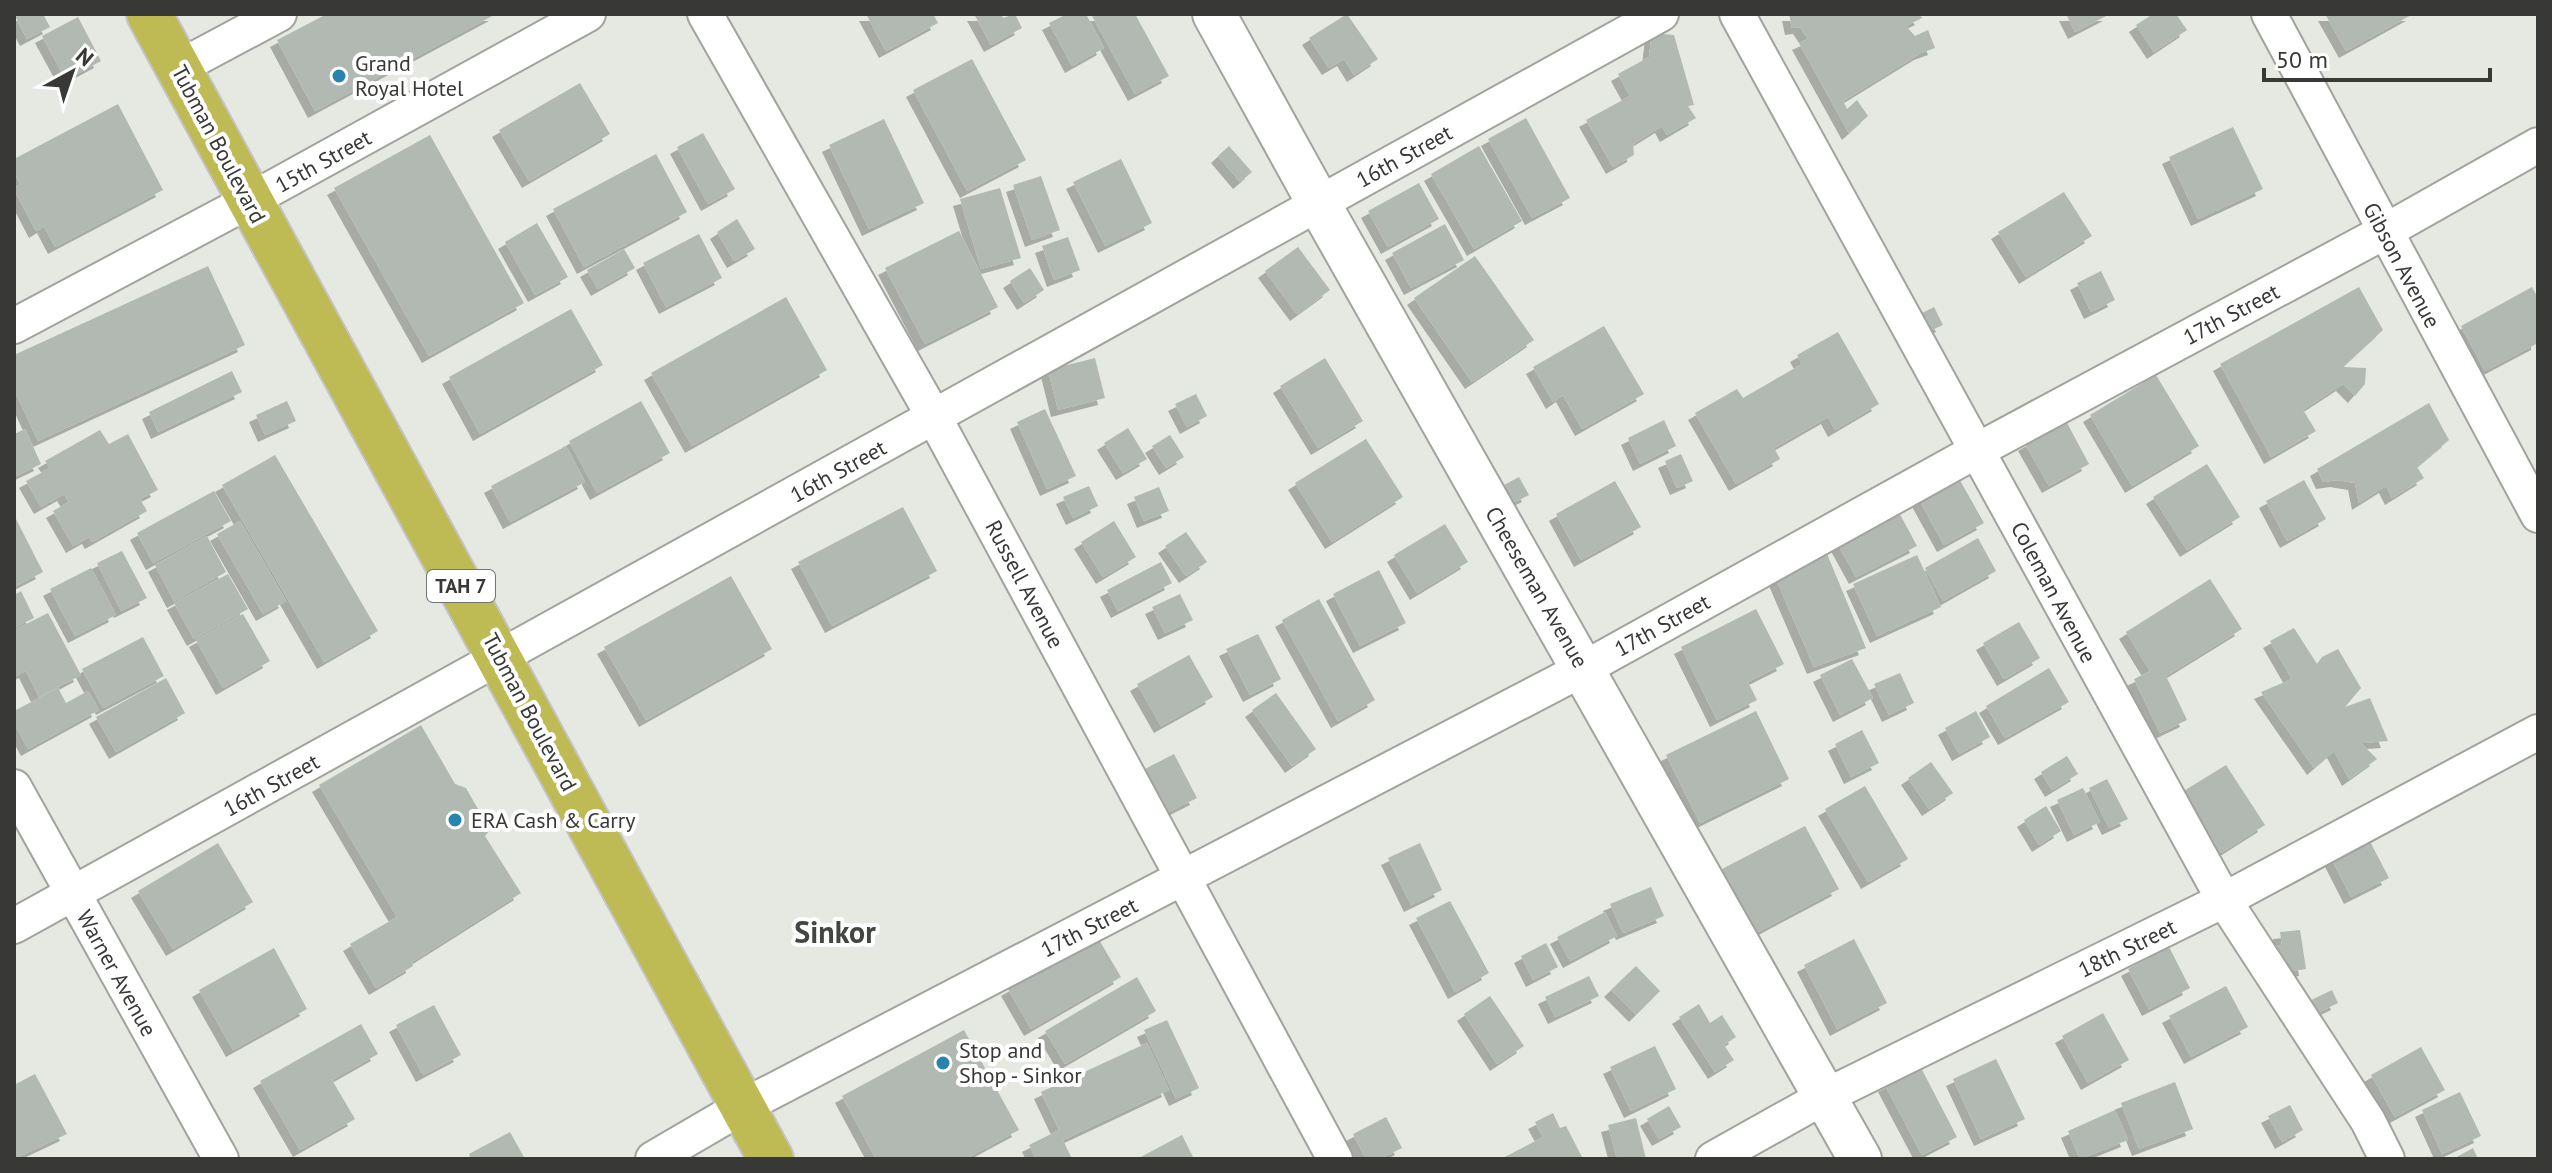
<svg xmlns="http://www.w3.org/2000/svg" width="2552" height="1173" font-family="'PT Sans',sans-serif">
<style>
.building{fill:#b1b9b2;filter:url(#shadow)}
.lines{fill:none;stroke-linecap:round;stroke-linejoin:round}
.minor-casing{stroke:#a0a49c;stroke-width:38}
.tertiary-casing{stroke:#a0a49c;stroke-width:46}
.trunk-casing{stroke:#c3c4c3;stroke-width:48}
.minor{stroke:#fff;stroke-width:34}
.tertiary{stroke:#fff;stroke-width:42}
.trunk{stroke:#beba54;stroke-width:44}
.poi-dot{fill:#2784b1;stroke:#fff;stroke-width:3}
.labels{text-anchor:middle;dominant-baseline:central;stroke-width:8;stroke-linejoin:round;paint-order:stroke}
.shield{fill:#fff;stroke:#747472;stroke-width:2}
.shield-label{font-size:20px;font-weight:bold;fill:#383936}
.poi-label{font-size:22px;fill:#383936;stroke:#fff;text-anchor:start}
.street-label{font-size:22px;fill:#383936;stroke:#fff}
.district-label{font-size:30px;font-weight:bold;fill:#434640;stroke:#fff}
</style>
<defs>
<filter id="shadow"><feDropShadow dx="-7" dy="7" stdDeviation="0" flood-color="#0004"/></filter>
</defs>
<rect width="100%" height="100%" fill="#e5e9e1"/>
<!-- building -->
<path class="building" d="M14 14H43L50 27 27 39Z
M327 14H496L315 111 277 40Z
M866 14H933L938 23 886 51Z
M974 14H1001L1003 18 1015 14 1022 28 991 45Z
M1067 14H1086L1104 48 1072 66 1049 23Z
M1091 14H1135L1169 76 1135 94Z
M1347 14 1378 59 1354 75 1344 59 1329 68 1309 38Z
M1789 14H1919L1922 18 1906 26 1915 36 1928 30 1935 48 1921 53 1843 101 1847 109 1857 100 1868 116 1849 133 1799 43 1808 39 1800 27 1792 28Z
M2066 14H2110L2075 32Z
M2153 14H2176L2187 30 2154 52 2136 25Z
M2325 14H2413L2346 51Z
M78 17 101 61 66 80 42 36Z
M1652 33 1674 35 1694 105 1688 106 1696 118 1667 135 1662 126 1633 144 1634 155 1613 167 1586 120 1630 96 1618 74 1649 57Z
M972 59 1026 160 967 191 913 90Z
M580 83 610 134 529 181 499 130Z
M118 104 163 190 55 247 44 226 36 231 14 189 20 184 14 172V159Z
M1526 118 1570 198 1532 218 1488 139Z
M884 119 924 203 869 229 829 145Z
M2233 127 2263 189 2198 219 2169 157Z
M703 133 735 189 708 204 677 147Z
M430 135 524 303 429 356 334 188Z
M1229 146 1252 172 1240 182 1218 156Z
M1479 146 1522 221 1474 249 1431 174Z
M656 154 687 212 584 267 553 209Z
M1121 159 1152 223 1105 246 1073 182Z
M1041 176 1060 230 1032 240 1013 185Z
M1419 183 1439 219 1388 247 1368 211Z
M1000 188 1021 258 981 269 960 199Z
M2064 192 2092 236 2026 277 1998 232Z
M737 219 755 249 734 261 717 232Z
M537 223 568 277 535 295 505 242Z
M1445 224 1464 260 1411 288 1392 253Z
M959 231 998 307 925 344 885 268Z
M699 234 722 278 666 307 643 263Z
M1068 237 1080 270 1054 280 1042 246Z
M1298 247 1330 290 1297 314 1265 271Z
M624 249 635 268 598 289 587 270Z
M1475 256 1534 340 1472 382 1414 298Z
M208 266 245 345 38 441 14 389V355Z
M1030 268 1044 290 1024 303 1010 281Z
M2101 271 2115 300 2091 312 2077 283Z
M2359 287 2383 330 2343 367 2366 368 2365 384 2355 396 2343 384 2303 410 2316 431 2271 457 2220 364Z
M2532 287 2538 298V343L2485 371 2461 326Z
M786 297 827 370 692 446 651 373Z
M1934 307 1943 325 1919 336 1910 319Z
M571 309 603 365 480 434 449 377Z
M1604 326 1644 394 1582 429 1563 395 1553 402 1533 367Z
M1838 332 1879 404 1835 430 1828 417 1774 448 1780 459 1736 484 1695 413 1737 389 1743 398 1802 364 1797 355Z
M1095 358 1105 398 1058 410 1048 370Z
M1325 358 1363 421 1318 448 1280 386Z
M232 371 242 392 158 432 149 412Z
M2156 375 2199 446 2132 486 2090 415Z
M1196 394 1207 416 1187 427 1175 404Z
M287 401 296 421 265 435 256 415Z
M641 401 670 453 597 493 569 441Z
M2429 403 2449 440 2417 467 2424 478 2392 498 2386 486 2359 503 2355 483 2337 480 2323 482 2317 469Z
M1045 409 1076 476 1047 489 1017 422Z
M1664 420 1676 446 1640 464 1628 438Z
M2066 421 2089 464 2049 486 2025 444Z
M1128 428 1147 459 1123 473 1104 443Z
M25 429 41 464 14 477V434Z
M100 430 109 444 128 434 158 490 140 499 147 511 92 542 89 537 73 546 53 511 69 502 64 494 41 507 26 481 50 468 45 461Z
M1170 435 1184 457 1166 468 1152 446Z
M1366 439 1403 497 1332 542 1295 483Z
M566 446 585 482 510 522 491 486Z
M1681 454 1693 481 1677 488 1665 461Z
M275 455 378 631 324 662 222 485Z
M2207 464 2240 517 2187 550 2153 497Z
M1957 475 1984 523 1944 545 1917 496Z
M1519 477 1529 495 1513 503 1504 485Z
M2304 480 2326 519 2287 541 2266 501Z
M1615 481 1641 527 1581 560 1556 514Z
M1089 486 1098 506 1073 518 1063 497Z
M1159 487 1169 511 1144 521 1134 497Z
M214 491 231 521 153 563 137 533Z
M1895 505 1917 546 1856 577 1834 537Z
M903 507 937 571 832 626 798 562Z
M14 515 43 572 14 587Z
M240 521 286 601 263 614 217 534Z
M1114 521 1136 557 1103 577 1081 542Z
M1445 524 1468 562 1417 593 1394 555Z
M1186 532 1207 562 1186 576 1165 546Z
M207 536 226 572 174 601 155 565Z
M1978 538 1996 571 1943 601 1925 568Z
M1825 549 1866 648 1814 667 1773 572Z
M122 551 147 598 121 611 97 563Z
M1917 555 1941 607 1877 636 1853 584Z
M1161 562 1172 583 1118 611 1107 590Z
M91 568 116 615 75 636 50 589Z
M1379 570 1406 623 1360 646 1333 594Z
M228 574 248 609 194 639 174 603Z
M731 576 772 649 646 720 604 647Z
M2210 579 2242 629 2166 676 2187 720 2160 733 2134 679 2150 671 2126 632Z
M21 591 34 618 14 628V595Z
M1180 594 1193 620 1165 633 1152 607Z
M1319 599 1375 700 1338 721 1282 620Z
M1756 609 1784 664 1748 682 1757 700 1717 720 1681 647Z
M48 613 81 675 39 697 26 671 14 677V630Z
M243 614 270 661 223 688 196 640Z
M2019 622 2040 658 2004 679 1983 643Z
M2294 628 2317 664 2322 657 2338 649 2361 688 2345 707 2370 698 2388 741 2361 743 2377 759 2349 779 2334 751 2314 768 2261 692 2292 679 2270 641Z
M1258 634 1281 679 1250 695 1226 649Z
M143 637 164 676 103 708 82 669Z
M1189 655 1213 697 1161 726 1137 684Z
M1852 659 1873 698 1840 715 1820 675Z
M2049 668 2069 702 2005 738 1986 706Z
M1900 673 1914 703 1889 715 1874 684Z
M166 678 185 713 116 752 96 717Z
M58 688 66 703 88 691 99 710 28 749 14 723V711Z
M1276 693 1316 749 1292 766 1252 710Z
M1756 711 1789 779 1700 823 1666 755Z
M1976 711 1990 737 1959 754 1945 728Z
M421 725 455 784 466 788 490 830 485 836 521 893 412 962 413 966 376 988 350 944 397 917 319 785Z
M1862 730 1879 763 1851 777 1835 744Z
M1174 754 1197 798 1161 816 1139 772Z
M2067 756 2078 774 2052 790 2041 772Z
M1931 762 1953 793 1929 809 1908 778Z
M2226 765 2265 825 2221 853 2182 792Z
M2107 779 2128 819 2109 828 2089 788Z
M1865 786 1908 859 1868 882 1825 809Z
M2083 788 2100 822 2074 835 2057 800Z
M2046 806 2061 831 2039 845 2024 820Z
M1805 826 1839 889 1756 933 1722 869Z
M2365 832 2389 878 2351 897 2327 850Z
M218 843 253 902 173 949 138 891Z
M1420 843 1442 890 1411 905 1388 858Z
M1651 887 1664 916 1623 933 1610 904Z
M1450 901 1489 973 1455 992 1416 918Z
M1605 912 1617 936 1570 961 1557 937Z
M2300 930 2306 969 2273 974 2269 948 2282 945 2280 932Z
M1098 938 1121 977 1031 1029 1008 989Z
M1854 939 1887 1003 1837 1029 1804 965Z
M1546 943 1558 967 1533 980 1521 956Z
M2169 947 2190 988 2149 1009 2128 969Z
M274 948 307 1009 233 1050 199 990Z
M1636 966 1660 991 1636 1015 1611 990Z
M1589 976 1599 996 1555 1017 1545 997Z
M1137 977 1156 1011 1065 1064 1045 1031Z
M2226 986 2248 1027 2191 1057 2169 1016Z
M2332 990 2338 1003 2305 1019 2299 1006Z
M1490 996 1524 1046 1497 1064 1464 1014Z
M1699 1004 1710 1023 1722 1015 1736 1037 1724 1045 1734 1060 1715 1072 1679 1017Z
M434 1005 461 1055 423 1075 396 1025Z
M2103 1013 2129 1060 2088 1083 2062 1036Z
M1167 1020 1199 1088 1176 1099 1144 1030Z
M361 1024 378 1054 332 1080 355 1119 300 1150 260 1081Z
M964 1030 1019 1130 965 1159H876L842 1096Z
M1147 1043 1169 1090 1063 1140 1072 1159H1036L1029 1145 1059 1130 1041 1092Z
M1655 1046 1676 1089 1631 1111 1610 1067Z
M2421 1047 2445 1090 2395 1117 2371 1075Z
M1996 1059 2025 1119 1981 1139 1953 1079Z
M1920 1066 1957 1137 1922 1155 1885 1085Z
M35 1074 67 1134 14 1159V1085Z
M2175 1082 2193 1129 2139 1149 2121 1103Z
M2460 1092 2481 1136 2442 1154 2422 1110Z
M2290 1105 2303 1130 2282 1142 2268 1116Z
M1669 1106 1681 1127 1659 1139 1647 1119Z
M2115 1110 2128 1140 2080 1159 2068 1131Z
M1553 1113 1560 1128 1566 1126 1583 1159H1501L1543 1137 1535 1122Z
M1386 1117 1402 1148 1380 1159H1366L1353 1134Z
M1636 1118 1646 1159H1617L1608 1125Z
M510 1132 525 1159H471L469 1154Z
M1182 1135 1194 1159H1137Z
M2473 1148 2478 1159H2453Z"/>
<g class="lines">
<defs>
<path id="minor" d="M705 14 934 417 1335 1159
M1737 14 2224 900 2368 1121 2387 1159
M2269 14 2538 515
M178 68 279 14
M14 326 249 201 588 14
M14 787 221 1159
M14 926 1661 14
M653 1159 742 1107 1583 669 1978 450 2384 232 2538 145
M1713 1159 1824 1097 2224 900 2538 732"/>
<path id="tertiary" d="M1214 14 1319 204 1860 1159"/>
<path id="trunk" d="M149 14 771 1159"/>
</defs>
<!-- minor casing -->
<use href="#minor" class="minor-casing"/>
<!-- tertiary casing -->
<use href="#tertiary" class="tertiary-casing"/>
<!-- trunk casing -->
<use href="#trunk" class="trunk-casing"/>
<!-- minor -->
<use href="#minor" class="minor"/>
<!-- tertiary -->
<use href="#tertiary" class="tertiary"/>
<!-- trunk -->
<use href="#trunk" class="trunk"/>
</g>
<!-- markers -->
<g class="poi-dot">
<circle cx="339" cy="76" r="8"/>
<circle cx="455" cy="820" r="8"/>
<circle cx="943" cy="1063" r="8"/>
</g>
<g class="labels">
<!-- shield labels -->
<rect class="shield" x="427" y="570" width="68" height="32" rx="6"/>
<g class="shield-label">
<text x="461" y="586">TAH 7</text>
</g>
<!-- poi labels -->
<g class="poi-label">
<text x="355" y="63">Grand<tspan x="355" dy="25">Royal Hotel</tspan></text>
<text x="471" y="820">ERA Cash &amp; Carry</text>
<text x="959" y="1050">Stop and<tspan x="959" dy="25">Shop - Sinkor</tspan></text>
</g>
<!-- street labels -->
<g class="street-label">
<text transform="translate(219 144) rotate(62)">Tubman Boulevard</text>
<text transform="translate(1404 156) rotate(-29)">16th Street</text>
<text transform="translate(323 161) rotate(-29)">15th Street</text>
<text transform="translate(2402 265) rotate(62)">Gibson Avenue</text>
<text transform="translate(2231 314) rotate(-28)">17th Street</text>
<text transform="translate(838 471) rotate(-29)">16th Street</text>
<text transform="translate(1025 584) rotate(62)">Russell Avenue</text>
<text transform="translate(1537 587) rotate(60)">Cheeseman Avenue</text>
<text transform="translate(2054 592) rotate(62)">Coleman Avenue</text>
<text transform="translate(1662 625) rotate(-29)">17th Street</text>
<text transform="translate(530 712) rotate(62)">Tubman Boulevard</text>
<text transform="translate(271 785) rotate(-29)">16th Street</text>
<text transform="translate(1089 927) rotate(-27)">17th Street</text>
<text transform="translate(2127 948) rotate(-26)">18th Street</text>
<text transform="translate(117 973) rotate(61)">Warner Avenue</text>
</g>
<!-- district labels -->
<g class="district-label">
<text x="835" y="931">Sinkor</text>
</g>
</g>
<!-- border -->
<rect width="2552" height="1173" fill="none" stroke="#383936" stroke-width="32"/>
<!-- north arrow -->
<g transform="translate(72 72) rotate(40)" stroke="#ffffff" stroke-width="6" paint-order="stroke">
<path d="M0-6L14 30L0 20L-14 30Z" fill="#383936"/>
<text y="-12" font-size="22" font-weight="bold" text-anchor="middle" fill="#383936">N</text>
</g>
<!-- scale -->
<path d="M2264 68v12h226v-12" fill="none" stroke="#383936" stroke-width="4"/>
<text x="2276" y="68" font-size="24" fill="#383936" stroke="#ffffff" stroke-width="6" paint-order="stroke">50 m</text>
</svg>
